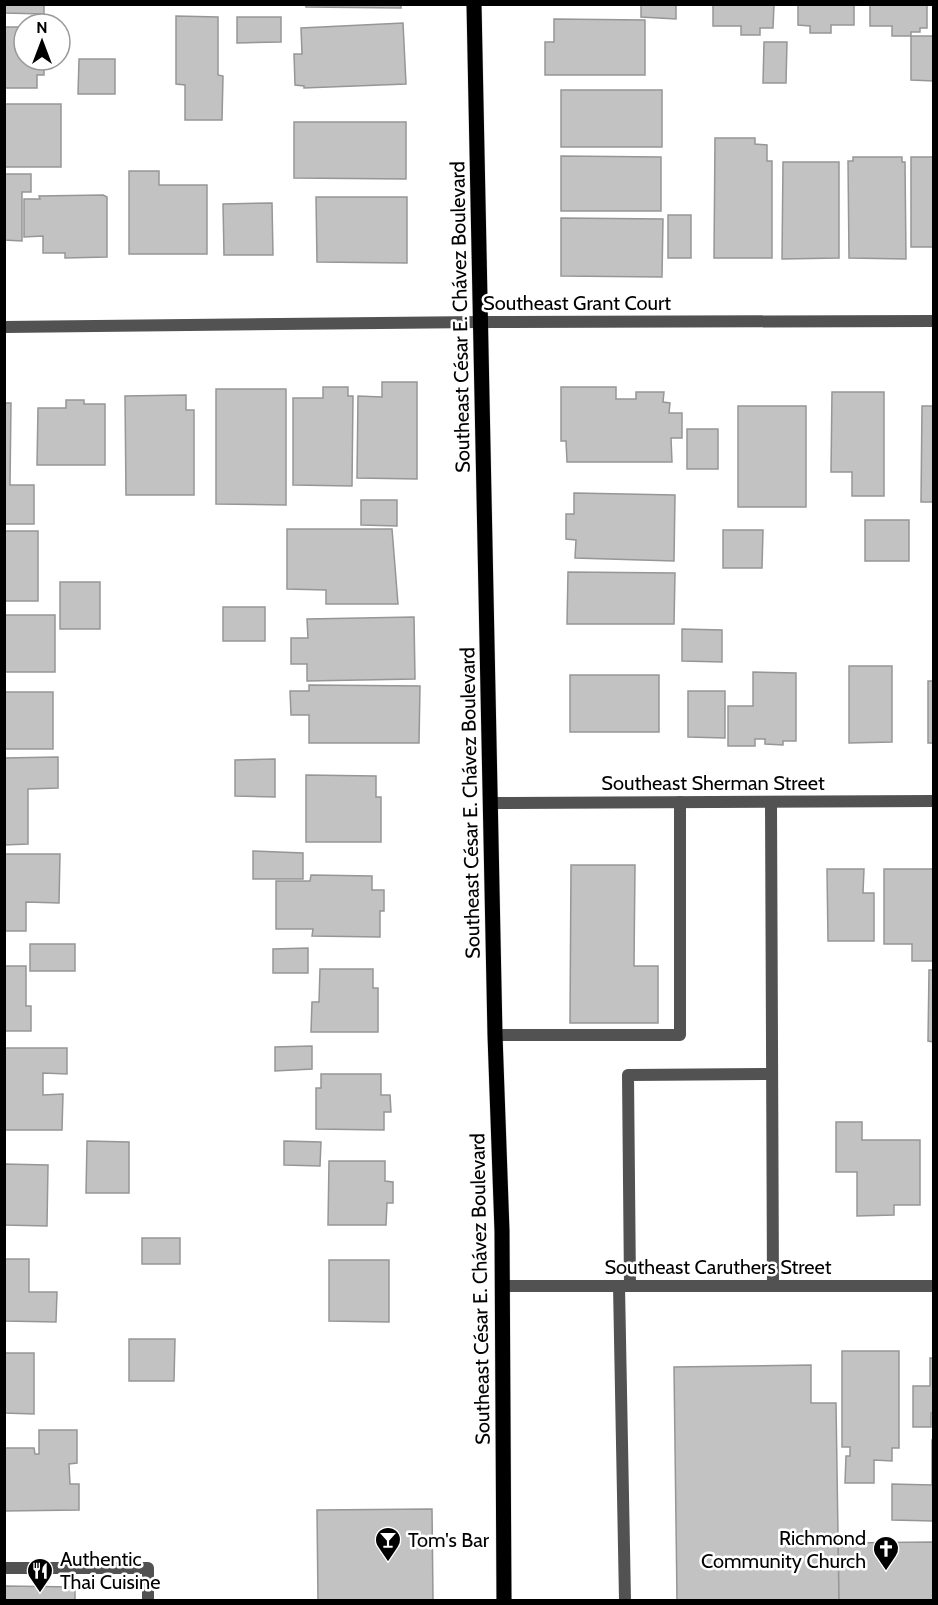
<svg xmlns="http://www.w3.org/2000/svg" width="938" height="1605" font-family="Cabin,sans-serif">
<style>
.building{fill:#c2c2c2;stroke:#969696;stroke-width:1.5}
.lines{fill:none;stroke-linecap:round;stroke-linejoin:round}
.primary-casing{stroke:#dbdbdb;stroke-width:16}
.lane{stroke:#525252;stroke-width:12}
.street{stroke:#525252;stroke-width:12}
.primary{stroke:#000;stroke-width:15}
.labels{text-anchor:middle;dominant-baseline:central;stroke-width:5;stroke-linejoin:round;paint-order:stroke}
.street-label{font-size:20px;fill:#000;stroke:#fff}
.poi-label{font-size:20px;fill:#000;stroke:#fff;text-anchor:start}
</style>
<rect width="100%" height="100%" fill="#fff"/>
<!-- building -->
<path class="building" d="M4 4H44V14L4 13Z
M306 4H401V8L306 7Z
M641 4H676V19L641 17Z
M713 4H774L773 28H760V35H741V26H713Z
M798 4H854V25H831V33H810V26L798 25Z
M870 4H927V28H920V32H911V36H892V26H870Z
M176 16 218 17V75L223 76 222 120H185V85L176 84Z
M237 17H281V42L237 43Z
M554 19 645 20V75H545V42H554Z
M403 23 406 84 304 88V86L295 85 294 54H302L301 28Z
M4 27H24V60H44V75H37V88H4Z
M911 36H934V81L911 80Z
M764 42H787L786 83H763Z
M79 59H115V94H78Z
M561 90H662V147H561Z
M4 104H61V167H4Z
M294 122H406V179L294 178Z
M715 138H755V144L767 145V161H772V258H714Z
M561 156 661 157V211H561Z
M853 157H902V162H905L906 259 849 258 848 161H853Z
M911 157H934V247H911Z
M783 162H839V258L782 259Z
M129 171H159V185H207V254H129Z
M4 174H31V192H22V241L4 240Z
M103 195 107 197V257L65 258V253H43V236L24 237V199H40L39 196Z
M316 197H407V263L317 262Z
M272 203 273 255H224L223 204Z
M668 215H691V258H668Z
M561 218 663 219 662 277 561 276Z
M382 382H417V479L357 478 358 396 382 397Z
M323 387H348V396H353L352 486 293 485V398H323Z
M561 387H616V399H636V392H664L663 402 670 403 669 413H682V438H671L672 462H567L566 441H561Z
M216 389H286V505L216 504Z
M832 392H884V496H852V472H831Z
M186 395V410H194V495H126L125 396Z
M66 400H84V404H105V465H37L38 408H66Z
M4 403H11L10 485H34V524H5Z
M738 406H806V507H738Z
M922 406H934V502H921Z
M687 429H718V469H687Z
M574 493 675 495 674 561 575 558 576 540 566 539V514H574Z
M361 500H397V526L361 525Z
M865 520H909V561H865Z
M287 529H392L398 604H326V590L287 589Z
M723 530H763L762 568H723Z
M4 531H38V601H4Z
M568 572 675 573 674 624H567Z
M60 582H100V629H60Z
M223 607H265V641H223Z
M4 615H55V672H4Z
M414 617 415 679 307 681V664H291V638H308L307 619Z
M682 629 722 630V662L682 661Z
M849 666H892V742L849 743Z
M753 672 796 673V741H783V745L765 744V739H755V746H728V706H753Z
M570 675H659V732H570Z
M928 681H934V743H928Z
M309 685 420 686 419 743H309V715H291L290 691H309Z
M688 691H725V738L688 737Z
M4 692H53V749H4Z
M58 757V788L28 789V844L4 845V758Z
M275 759V797L235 796V760Z
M306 775 376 776V797H381V842H306Z
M253 851 303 853V879H253Z
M4 854H60L59 903 26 902V931H4Z
M571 865H635L634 966H658V1023H570Z
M827 869H864L863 893H874V941H828Z
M884 869H934V961H912V944H884Z
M311 875 372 876V890H384V911H380V937L312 936 313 929H276V881H310Z
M30 944H75V971H30Z
M308 948V973H273V949Z
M4 966H26V1006H31V1031H4Z
M320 969H373V988H378V1032H311L312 1002H319Z
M929 970H934V1042L928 1041Z
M312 1046V1069L275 1071V1047Z
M4 1048H67V1074L43 1073V1095L63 1094 62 1130H4Z
M321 1074H381V1095H390L391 1112H384V1130L316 1129V1088H321Z
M836 1122H862V1140H920V1205H894V1215L857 1216V1172H836Z
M87 1141 129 1142V1193H86Z
M284 1141 321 1142 320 1166 284 1165Z
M329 1161H385V1181L393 1182V1203H387L386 1225H328Z
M4 1164 48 1165 47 1226 4 1225Z
M142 1238H180V1264H142Z
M4 1259H29V1292H57L56 1322 4 1321Z
M329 1260H389V1322L329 1321Z
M129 1339H175L174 1381H129Z
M842 1351H899V1448H892V1461L874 1460V1483H845L846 1456H850V1447H842Z
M4 1353H34V1414L4 1413Z
M930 1358H934V1413H931V1427H913V1386H930Z
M811 1365V1403H836L839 1600H677L674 1367Z
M39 1430H77V1463L69 1464 70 1484H79V1510L4 1511V1448H34L35 1454H39Z
M932 1440H934V1521L892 1520V1484L932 1485Z
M432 1509 433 1600H318L317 1510Z
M934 1542V1600H839L838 1543Z
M4 1586 75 1587V1600H4Z"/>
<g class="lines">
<defs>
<path id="primary" d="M474 4 495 1035 502 1231 504 1600"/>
</defs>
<!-- primary casing -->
<use href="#primary" class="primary-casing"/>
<!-- lane -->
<path class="lane" d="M771 802 773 1286
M495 1035H680V802
M619 1286 625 1600
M630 1286 628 1075 772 1074
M4 1568H148V1600"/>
<!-- street -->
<path class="street" d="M4 327 480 322 934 321
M492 803 934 801
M502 1286H934"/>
<!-- primary -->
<use href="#primary" class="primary"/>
</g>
<!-- icons -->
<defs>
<symbol id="bar-pin" viewBox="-11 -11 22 30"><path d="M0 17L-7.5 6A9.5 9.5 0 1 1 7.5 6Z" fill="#000" stroke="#fff"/><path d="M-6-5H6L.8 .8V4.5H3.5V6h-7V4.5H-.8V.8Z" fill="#fff"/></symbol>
<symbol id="church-pin" viewBox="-11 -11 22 30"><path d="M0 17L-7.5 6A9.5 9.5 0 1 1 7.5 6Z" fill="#000" stroke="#fff"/><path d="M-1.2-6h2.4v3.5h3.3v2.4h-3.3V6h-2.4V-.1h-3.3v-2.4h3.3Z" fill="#fff"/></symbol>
<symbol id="restaurant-pin" viewBox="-11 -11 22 30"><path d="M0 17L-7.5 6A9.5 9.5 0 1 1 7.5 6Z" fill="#000" stroke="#fff"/><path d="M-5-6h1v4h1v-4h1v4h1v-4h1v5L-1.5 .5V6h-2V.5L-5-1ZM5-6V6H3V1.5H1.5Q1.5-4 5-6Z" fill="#fff"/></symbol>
</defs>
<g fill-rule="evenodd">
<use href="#bar-pin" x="373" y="1525" width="30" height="40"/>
<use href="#church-pin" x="871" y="1534" width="30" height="40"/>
<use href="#restaurant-pin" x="25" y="1556" width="30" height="40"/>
</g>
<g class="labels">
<!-- street labels -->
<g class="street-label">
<text x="577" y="303">Southeast Grant Court</text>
<text transform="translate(460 317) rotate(-91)">Southeast César E. Chávez Boulevard</text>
<text x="713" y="783">Southeast Sherman Street</text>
<text transform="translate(470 803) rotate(-91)">Southeast César E. Chávez Boulevard</text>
<text x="718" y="1267">Southeast Caruthers Street</text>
<text transform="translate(480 1289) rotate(-91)">Southeast César E. Chávez Boulevard</text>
</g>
<!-- poi labels -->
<g class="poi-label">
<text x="866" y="1538" text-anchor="end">Richmond<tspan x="866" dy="23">Community Church</tspan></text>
<text x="408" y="1540">Tom's Bar</text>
<text x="60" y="1559">Authentic<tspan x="60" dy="23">Thai Cuisine</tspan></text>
</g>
</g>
<!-- border -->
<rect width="938" height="1605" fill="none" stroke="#000000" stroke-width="12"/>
<!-- north arrow -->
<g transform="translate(42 42)"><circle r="28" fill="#ffffff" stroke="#999999" stroke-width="1.5"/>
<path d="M0-4.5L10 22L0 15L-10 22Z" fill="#000000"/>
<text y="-9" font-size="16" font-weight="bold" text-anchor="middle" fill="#000000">N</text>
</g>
</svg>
